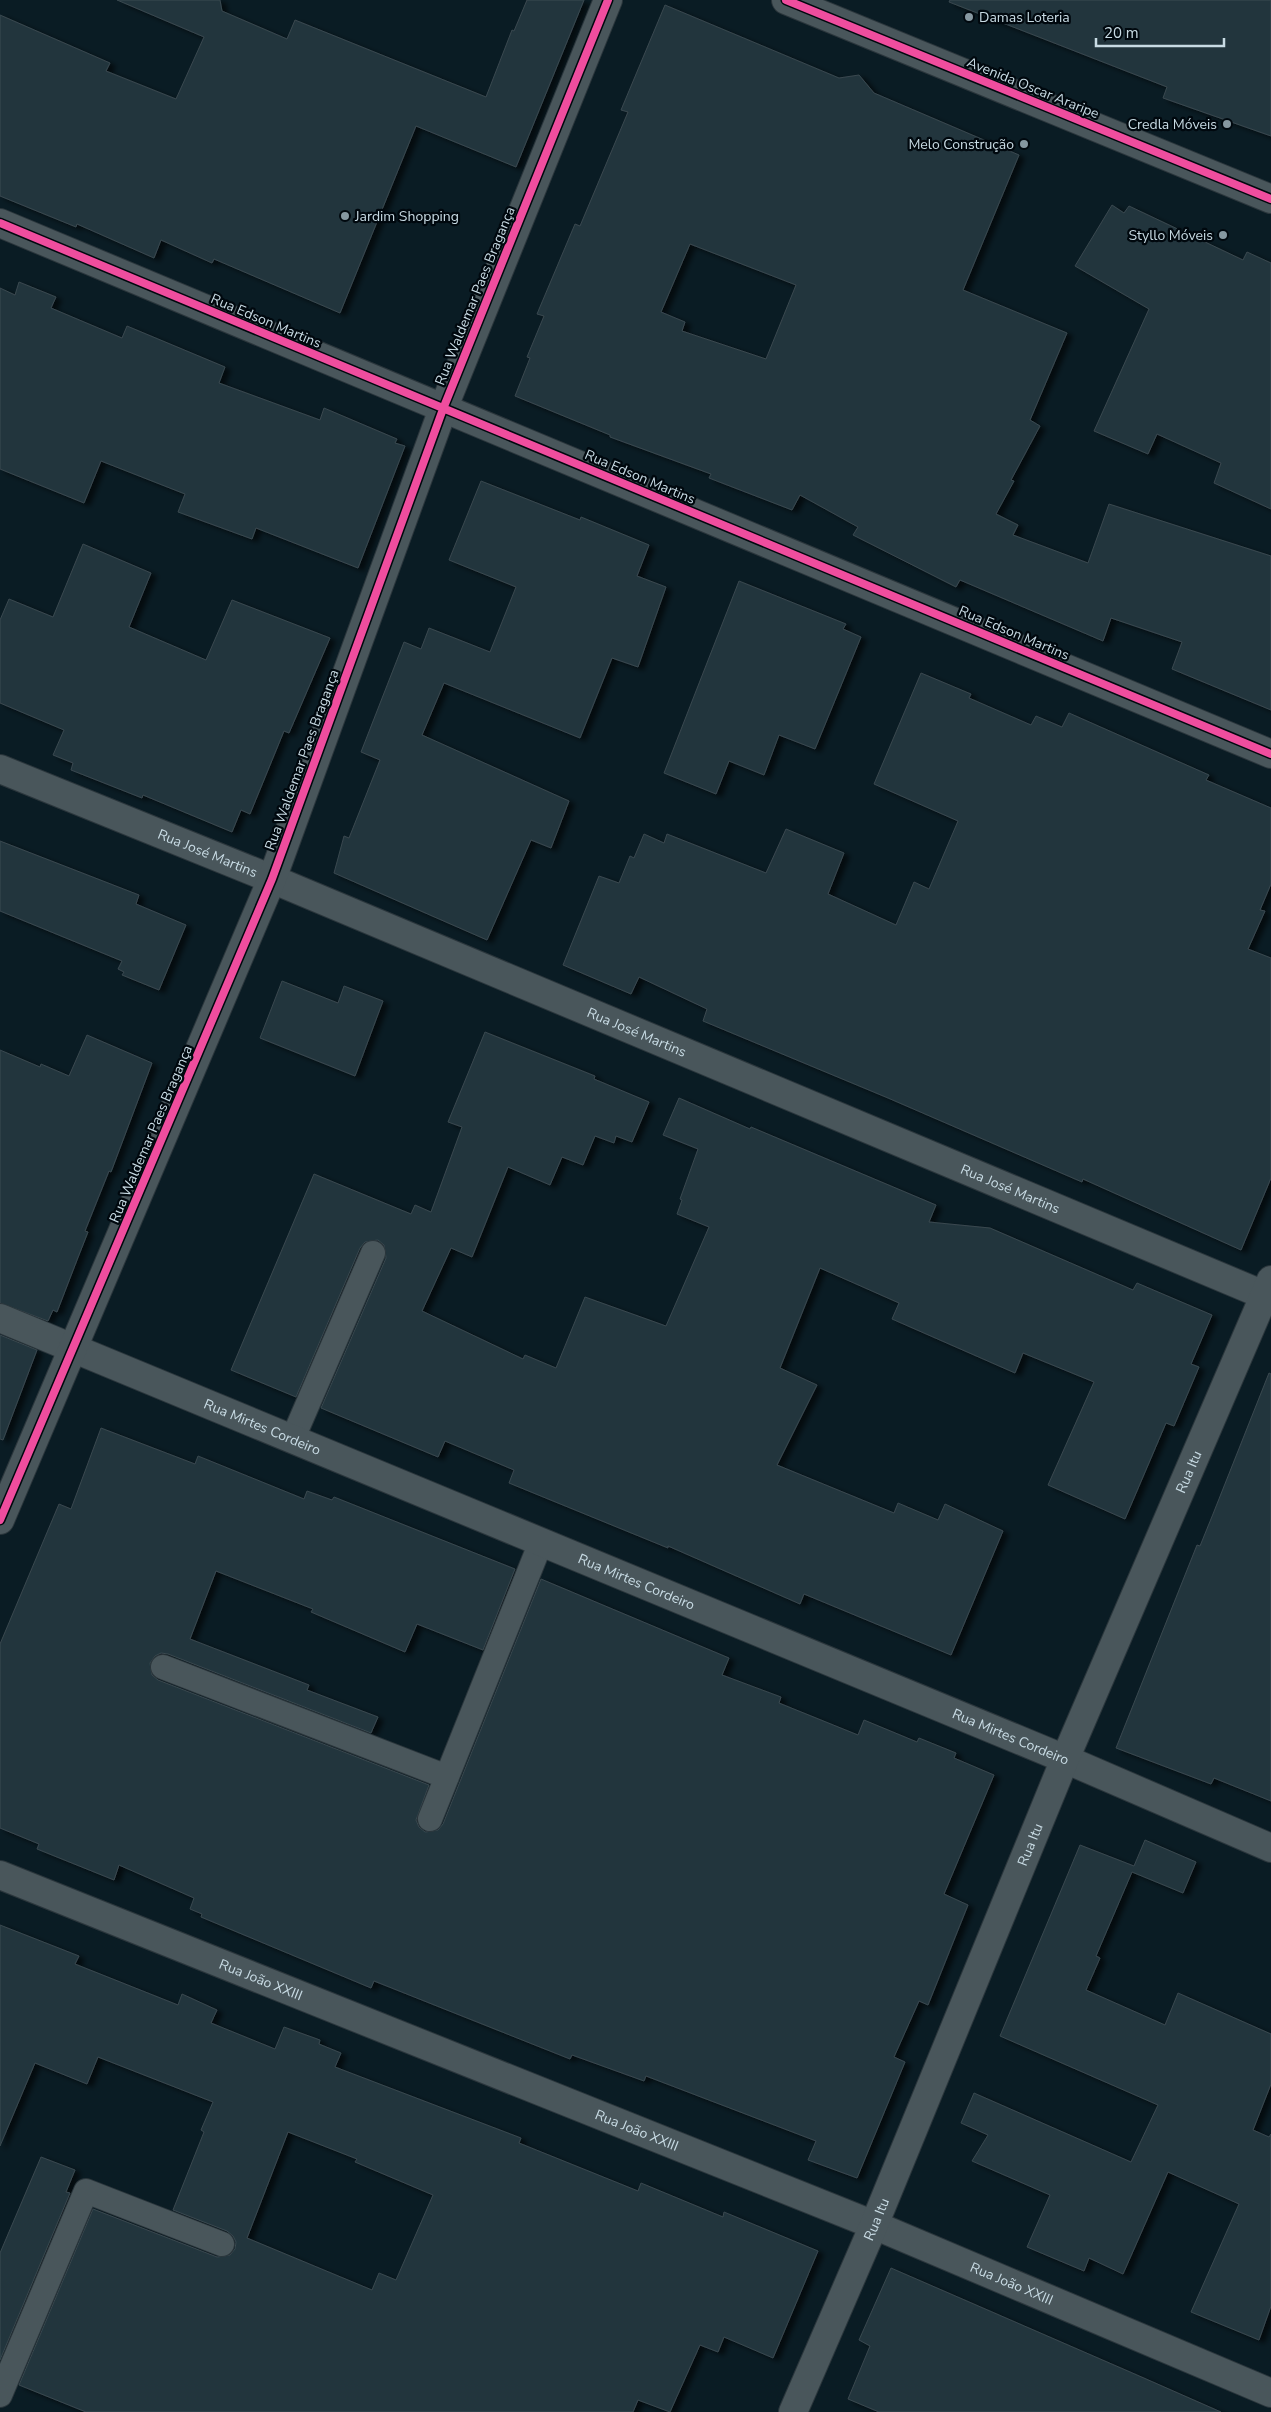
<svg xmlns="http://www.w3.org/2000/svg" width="1271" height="2412" font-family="'Nunito Sans',sans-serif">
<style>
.building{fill:#23363e;stroke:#3a484f;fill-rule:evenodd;filter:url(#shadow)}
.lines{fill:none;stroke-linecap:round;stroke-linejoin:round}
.service-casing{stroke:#2b363c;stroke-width:26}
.minor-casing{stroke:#2b363c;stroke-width:30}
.tertiary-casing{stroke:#2b363c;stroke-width:30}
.service{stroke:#49565b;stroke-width:24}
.minor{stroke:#49565b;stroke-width:28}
.tertiary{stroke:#49565b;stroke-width:28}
.cycleway-casing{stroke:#00080e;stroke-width:11}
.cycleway{stroke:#ef4d9e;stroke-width:8}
.poi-dot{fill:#8698a1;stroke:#00080e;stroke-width:2}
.labels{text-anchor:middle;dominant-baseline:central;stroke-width:4.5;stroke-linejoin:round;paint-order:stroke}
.poi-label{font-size:14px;fill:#c8dbe4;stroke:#00080e;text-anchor:end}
.street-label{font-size:14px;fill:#c8dbe4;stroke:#00080e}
</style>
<defs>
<filter id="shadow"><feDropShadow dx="5.5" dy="3" stdDeviation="2.5" flood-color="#0009"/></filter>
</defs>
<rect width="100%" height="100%" fill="#0a1c24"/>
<!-- building -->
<path class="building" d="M117 0H220L222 11 287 39 295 20 486 97 512 30 514 31 527 0H584L516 167 416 126 340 313 214 259 212 263 161 240 154 258 77 224 76 227 0 196V15L110 63 106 71 176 99 204 37Z
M950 0H1271V136L1163 98 1167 87 949 2Z
M665 5 839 78 859 75 874 93 1019 155 963 290 1067 333 1030 420 1040 426 1011 480 1014 481 996 514 1018 525 1013 535 1088 563 1109 504 1271 556V710L1172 669 1182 642 1111 618 1103 641 960 580 956 587 853 535 858 527 800 495 792 510 709 478 711 474 610 437V435L515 396 530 358 527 357 544 316 537 314 575 224 580 226 628 112 621 110ZM690 244 796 285 766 359 682 331 685 322 661 312Z
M1112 205 1124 213 1129 206 1243 260 1247 252 1271 263V509L1214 483 1221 463 1157 434 1148 454 1094 431 1149 309 1075 266Z
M19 282 56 297 51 308 122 338 127 326 225 367 219 383 320 420 324 408 397 439 395 443 405 446 358 568 256 528 252 539 178 512 185 494 101 461 84 503 0 469V288L15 295Z
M481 481 580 520 581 517 649 545 637 576 666 587 638 667 612 658 580 738 444 683 422 735 569 801 551 848 531 840 487 940 334 873 344 836 349 838 380 760 361 752 404 642 421 649 429 628 490 652 516 587 449 560Z
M83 544 151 573 129 627 206 660 232 600 330 638 289 733 284 731 250 814 241 810 232 832 143 795 142 798 71 770 73 763 53 755 64 730 0 703V620L9 599 53 617Z
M739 581 846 624 843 629 861 637 815 749 779 735 764 775 729 761 716 794 664 773Z
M921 673 971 694 969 698 1031 725 1036 716 1062 727 1069 713 1209 775 1206 780 1271 808V884L1260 910 1265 911 1248 949 1271 958V1178L1241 1250 1083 1179 1082 1182 888 1098 703 1021 707 1009 639 977 631 994 563 965 599 876 619 883 630 856 634 858 644 834 664 843 667 834 766 873 786 829 844 853 828 894 896 925 914 882 929 889 958 821 874 784Z
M0 841 139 895 136 904 186 925 159 990 122 975 124 972 118 969 122 961 0 911Z
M282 981 338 1003 344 986 383 1001 355 1076 260 1038Z
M485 1032 595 1076 594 1079 649 1102 632 1142 616 1136 614 1143 595 1136 583 1165 562 1157 550 1185 508 1167 472 1257 451 1248 422 1311 523 1359 525 1355 556 1368 585 1297 666 1326 709 1227 677 1214 682 1200 680 1199 698 1149 663 1135 679 1098 750 1129 751 1127 936 1205 929 1222 990 1228 1133 1290 1137 1283 1212 1315 1191 1364 1199 1367 1174 1426 1166 1423 1125 1519 1048 1485 1094 1382 1023 1353 1015 1373 892 1319 899 1303 820 1268 780 1368 817 1385 777 1465 894 1513 898 1503 938 1520 945 1504 1003 1531 951 1655 804 1594 800 1604 668 1546V1548L509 1483 514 1470 445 1441 438 1457 321 1408 386 1258 384 1245 378 1240 365 1242 360 1248 296 1397 231 1370 314 1174 411 1214 415 1205 431 1212 462 1127 448 1122Z
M87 1035 152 1063 111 1172 109 1171 85 1231 88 1232 77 1260 57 1312 53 1310 48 1321 0 1303V1050L40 1067 41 1064 69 1076Z
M0 1335 37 1350 3 1440 0 1439Z
M1269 1373 1271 1374V1801L1214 1778 1211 1784 1116 1748 1197 1545 1200 1546 1213 1514Z
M101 1428 195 1464 198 1456 304 1499 307 1491 332 1500 334 1497 515 1569 483 1650 417 1624 405 1652 311 1612 313 1609 216 1571 190 1639 309 1685 307 1690 378 1717 371 1733 168 1654 161 1653 155 1656 150 1663 152 1675 158 1680 429 1785 416 1820 419 1827 425 1832 438 1830 443 1824 541 1579 729 1658 722 1675 781 1697 779 1703 858 1735 864 1720 917 1742 919 1738 956 1753 954 1758 994 1775 944 1894 968 1905 928 2005 919 2001 894 2057 905 2062 857 2178 808 2160 816 2141 646 2076 644 2081 572 2055 570 2059 374 1981 371 1988 201 1917 202 1914 190 1909 194 1898 119 1865 114 1880 37 1849 39 1844 0 1828V1644L59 1504 71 1509Z
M1145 1840 1196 1862 1183 1893 1132 1872 1096 1956 1100 1958 1086 1990 1165 2025 1178 1993 1271 2034V2084L1253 2130 1269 2137 1271 2134V2306L1259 2340 1191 2312 1239 2204 1168 2172 1123 2274 1089 2258 1084 2271 1027 2247 1050 2195 972 2161 988 2135 961 2123 974 2093 1131 2162 1158 2105 1000 2036 1080 1845 1134 1866Z
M0 1925 79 1956 75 1964 178 2005 182 1994 217 2010 211 2023 275 2049 284 2027 320 2040 319 2044 341 2053 335 2067 521 2138 519 2143 638 2191 641 2183 723 2217 724 2212 818 2251 773 2358 724 2337 718 2352 700 2345 670 2412 638 2400 633 2412H86L19 2385 93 2209 217 2257 230 2255 235 2249 236 2242 233 2236 227 2231 173 2210 204 2132 201 2130 213 2102 98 2057 87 2084 35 2063 0 2146ZM288 2132 357 2159 355 2162 433 2195 396 2280 379 2273 372 2290 247 2238Z
M41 2157 75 2170 66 2192 70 2193 0 2360V2253Z
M891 2268 1137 2375 1221 2412H879L848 2399 870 2346 859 2340Z"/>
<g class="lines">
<defs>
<path id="service" d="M293 1438 373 1253
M163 1667 447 1777
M430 1819 541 1542
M0 2395 86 2191 222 2244"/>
<g id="minor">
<path d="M0 223 1271 754"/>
<path id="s1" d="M0 769 272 879 1271 1298"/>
<path id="s2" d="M0 1318 1065 1759 1271 1848"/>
<path d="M0 1520 272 879 443 409 608 0"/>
<path id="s3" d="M0 1875 874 2225 1271 2393"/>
<path id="s4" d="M793 2412 874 2225 1065 1759 1271 1280"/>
</g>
<path id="tertiary" d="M786 0 1271 199"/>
</defs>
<!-- service casing -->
<use href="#service" class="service-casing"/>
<!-- minor casing -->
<use href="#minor" class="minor-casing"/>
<!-- tertiary casing -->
<use href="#tertiary" class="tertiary-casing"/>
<!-- service -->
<use href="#service" class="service"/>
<!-- minor -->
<use href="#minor" class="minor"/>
<!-- tertiary -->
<use href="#tertiary" class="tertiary"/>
<defs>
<path id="cycleway" d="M786 0 1271 199
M0 223 1271 754
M0 1520 272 879 443 409 608 0"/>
</defs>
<!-- cycleway casing -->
<use href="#cycleway" class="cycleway-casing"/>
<!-- cycleway -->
<use href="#cycleway" class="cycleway"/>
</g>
<!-- markers -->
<g class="poi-dot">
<circle cx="969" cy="17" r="5"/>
<circle cx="1227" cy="124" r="5"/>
<circle cx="1024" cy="144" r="5"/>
<circle cx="345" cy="216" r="5"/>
<circle cx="1223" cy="235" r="5"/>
</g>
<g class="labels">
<!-- poi labels -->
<g class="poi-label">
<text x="979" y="17" text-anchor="start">Damas Loteria</text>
<text x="1217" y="124">Credla Móveis</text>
<text x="1014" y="144">Melo Construção</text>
<text x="355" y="216" text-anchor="start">Jardim Shopping</text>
<text x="1213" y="235">Styllo Móveis</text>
</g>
<!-- street labels -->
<g class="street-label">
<text transform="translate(1033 88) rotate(22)">Avenida Oscar Araripe</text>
<text transform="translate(475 296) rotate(-68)">Rua Waldemar Paes Bragança</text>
<text transform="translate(266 321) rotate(23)">Rua Edson Martins</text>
<text transform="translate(640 477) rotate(23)">Rua Edson Martins</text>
<text transform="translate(1014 633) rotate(23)">Rua Edson Martins</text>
<text transform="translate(302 760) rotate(-70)">Rua Waldemar Paes Bragança</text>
<text stroke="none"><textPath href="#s1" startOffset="224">Rua José Martins</textPath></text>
<text stroke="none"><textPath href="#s1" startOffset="689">Rua José Martins</textPath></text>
<text transform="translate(151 1134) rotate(-67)">Rua Waldemar Paes Bragança</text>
<text stroke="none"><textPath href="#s1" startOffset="1094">Rua José Martins</textPath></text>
<text stroke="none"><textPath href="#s2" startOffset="284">Rua Mirtes Cordeiro</textPath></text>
<text stroke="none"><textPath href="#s4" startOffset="1020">Rua Itu</textPath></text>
<text stroke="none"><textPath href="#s2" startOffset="689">Rua Mirtes Cordeiro</textPath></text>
<text stroke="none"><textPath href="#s2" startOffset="1094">Rua Mirtes Cordeiro</textPath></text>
<text stroke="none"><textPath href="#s4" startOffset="615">Rua Itu</textPath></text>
<text stroke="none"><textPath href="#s3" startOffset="281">Rua João XXIII</textPath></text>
<text stroke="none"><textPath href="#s3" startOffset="686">Rua João XXIII</textPath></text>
<text stroke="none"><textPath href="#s4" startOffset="210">Rua Itu</textPath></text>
<text stroke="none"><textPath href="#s3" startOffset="1091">Rua João XXIII</textPath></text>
</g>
</g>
<!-- scale -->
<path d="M1096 38v8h128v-8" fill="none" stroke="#c8dbe4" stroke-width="2.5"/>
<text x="1104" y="38" font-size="15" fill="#c8dbe4" stroke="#00080e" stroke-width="4" paint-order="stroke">20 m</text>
</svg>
